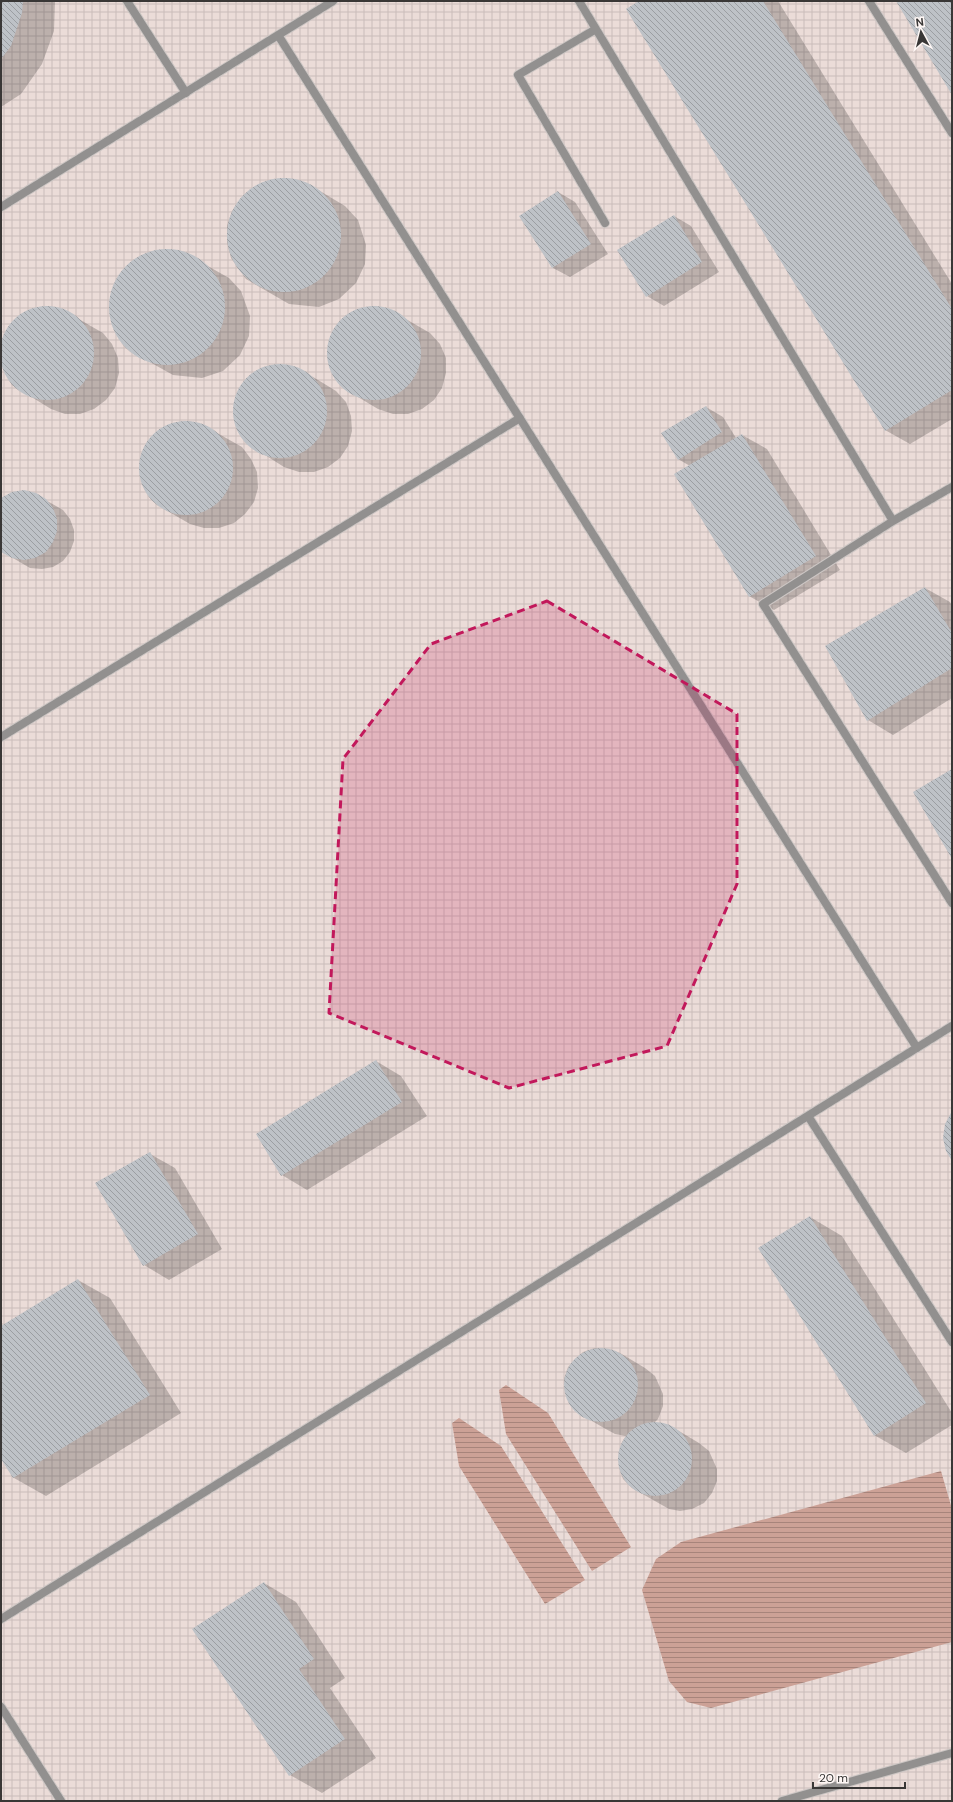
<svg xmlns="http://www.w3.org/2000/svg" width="953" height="1802" font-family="'DM Sans',sans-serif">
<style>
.industrial{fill:url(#industrial-grid)}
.water{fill:url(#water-rules)}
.shadow{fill:#0003}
.building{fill:url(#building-back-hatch)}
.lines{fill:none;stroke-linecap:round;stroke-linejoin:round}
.lane-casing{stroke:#ccc6c4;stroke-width:10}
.lane{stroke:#92908f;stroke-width:8}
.marked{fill:#c2185b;fill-opacity:0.2;stroke:#c2185b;stroke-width:3;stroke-dasharray:8 5;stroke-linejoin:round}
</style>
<defs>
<pattern id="industrial-grid" width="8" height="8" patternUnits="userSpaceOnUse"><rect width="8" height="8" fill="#ebdcd8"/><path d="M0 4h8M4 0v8" fill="none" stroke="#cabdba"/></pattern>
<pattern id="water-rules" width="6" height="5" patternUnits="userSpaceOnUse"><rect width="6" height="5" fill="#cca196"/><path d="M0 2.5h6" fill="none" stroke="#a7847b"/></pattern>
<pattern id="building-back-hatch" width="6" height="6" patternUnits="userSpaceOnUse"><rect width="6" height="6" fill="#bec2c7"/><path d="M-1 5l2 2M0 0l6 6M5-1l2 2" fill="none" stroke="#9b9ea2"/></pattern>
</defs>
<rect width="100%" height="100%" fill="#f1eae8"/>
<!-- industrial -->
<path class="industrial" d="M1 1H952V1801H1Z"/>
<!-- water -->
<path class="water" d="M506 1385 548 1413 631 1547 592 1571 506 1434 499 1390Z
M459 1418 501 1446 585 1580 545 1604 459 1466 452 1423Z
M941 1471 952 1509V1642L711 1708 687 1702 669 1681 642 1590 656 1559 681 1542Z"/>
<!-- shadow -->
<path class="shadow" d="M1 1H55L54 31 42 64 21 94 1 107Z
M641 1H778L952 284V419L910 444 885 430Z
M281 179 300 181 320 191 345 206 358 220 366 245 365 264 356 283 339 299 319 307 289 304 246 279 231 258 227 242V226L232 211 246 193 262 183Z
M558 192 575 202 608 254 570 277 553 268Z
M674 216 691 226 719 272 664 306 647 296Z
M164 250 183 252 229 278 241 291 250 316 249 336 240 355 223 371 202 378 173 375 130 351 115 329 110 313 111 297 116 282 130 264 145 254Z
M49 307 64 310 89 325 103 333 112 344 118 358 119 373 115 388 106 400 94 409 80 414H65L51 409 12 385 4 371 1 359 2 340 9 326 21 315 34 309Z
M377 307 392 311 430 333 440 344 446 358V373L442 388 434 400 422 409 408 414H393L378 409 353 394 340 385 332 372 328 356 330 340 337 326 348 315 362 309Z
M283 365 298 368 323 383 336 391 346 402 351 416 352 431 348 446 340 458 328 467 314 472H299L284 467 246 443 237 430 234 414 236 398 243 384 254 373 268 367Z
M706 407 723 417 736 438 742 435 767 449 840 570 774 610 749 596 690 466 678 459Z
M1 417 2 431 1 434Z
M189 421 203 425 242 447 251 459 257 472 258 488 254 502 245 514 234 523 219 528H204L190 524 164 509 152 499 143 486 140 470 141 455 148 441 160 430 173 423Z
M35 494 63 510 70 519 74 530V541L70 552 63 561 53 567 42 569 30 568 1 551V499Z
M925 588 950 602 952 606V698L893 735 868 720Z
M376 1061 401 1076 427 1116 307 1190 282 1175 257 1135Z
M150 1154 175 1168 222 1249 169 1280 144 1265Z
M810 1217 842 1236 952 1413V1425L906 1453 874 1435Z
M78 1280 110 1298 181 1413 46 1496 14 1478 1 1457V1327Z
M595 1348 608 1349 620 1353 645 1368 655 1376 663 1394V1406L658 1419 654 1423H662L674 1428 699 1443 709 1451 717 1469V1481L712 1493 704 1503 692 1509 680 1511 669 1509 632 1488 623 1479 619 1467V1454L622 1442 626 1436 615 1434 604 1428 578 1413 570 1404 565 1392 564 1379 568 1367 583 1352Z
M264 1583 296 1602 345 1678 330 1688 376 1758 322 1793 290 1775Z"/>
<!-- building -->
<path class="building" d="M1 1H23L22 13 11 46 1 59Z
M639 1H763L952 309V390L885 431 626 9Z
M896 1H952V95Z
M227 235a57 57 0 1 1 114 0a57 57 0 1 1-114 0Z
M558 191 591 244 552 268 519 216Z
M674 215 702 262 646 297 617 250Z
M109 307a58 58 0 1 1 116 0a58 58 0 1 1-116 0Z
M327 353a47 47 0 1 1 94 0a47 47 0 1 1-94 0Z
M0 353a47 47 0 1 1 94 0a47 47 0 1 1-94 0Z
M233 411a47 47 0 1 1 94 0a47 47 0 1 1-94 0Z
M706 406 722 432 678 460 661 433Z
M139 468a47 47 0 1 1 94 0a47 47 0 1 1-94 0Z
M742 434 816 556 749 597 674 474Z
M24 490 36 493 46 499 53 508 57 519V531L53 542 46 552 35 558 24 560 12 558 1 552V498L12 492Z
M925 587 952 633V668L867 721 825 646Z
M952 769V859L913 792Z
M376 1060 402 1102 281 1176 256 1134Z
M952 1111V1161L946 1151 943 1138 945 1124Z
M150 1152 198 1234 143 1266 95 1183Z
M810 1216 926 1403 874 1436 758 1248Z
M78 1279 150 1395 13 1478 1 1459V1326Z
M564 1385a37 37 0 1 1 74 0a37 37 0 1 1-74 0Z
M618 1459a37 37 0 1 1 74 0a37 37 0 1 1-74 0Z
M264 1582 314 1659 299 1669 345 1739 289 1776 192 1629Z"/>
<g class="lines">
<defs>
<path id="lane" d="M127 1 186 93
M579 1 893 521 952 487
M869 1 952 133
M596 29 518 75 605 223
M278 35 917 1048
M1 207 333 1
M893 521 763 604 952 903
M1 737 520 418
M808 1116 952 1342
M1 1619 952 1026
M1 1707 61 1801
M782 1801 952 1753"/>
</defs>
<!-- lane casing -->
<use href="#lane" class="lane-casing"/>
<!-- lane -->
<use href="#lane" class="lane"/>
</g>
<!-- marked area -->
<path class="marked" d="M547 601 737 714V884L667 1046 509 1088 329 1013 343 759 431 644Z"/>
<!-- border -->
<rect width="953" height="1802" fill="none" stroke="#393736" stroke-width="4"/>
<!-- north arrow -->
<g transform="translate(921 32) rotate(353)" stroke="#fff8f6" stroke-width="3" paint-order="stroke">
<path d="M0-3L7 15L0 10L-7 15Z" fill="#393736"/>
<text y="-6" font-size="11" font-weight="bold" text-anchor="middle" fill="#393736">N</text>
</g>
<!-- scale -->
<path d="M813 1782v6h92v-6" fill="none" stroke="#393736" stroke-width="2"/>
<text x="819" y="1782" font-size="12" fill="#393736" stroke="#fff8f6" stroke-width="3" paint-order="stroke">20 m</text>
</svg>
